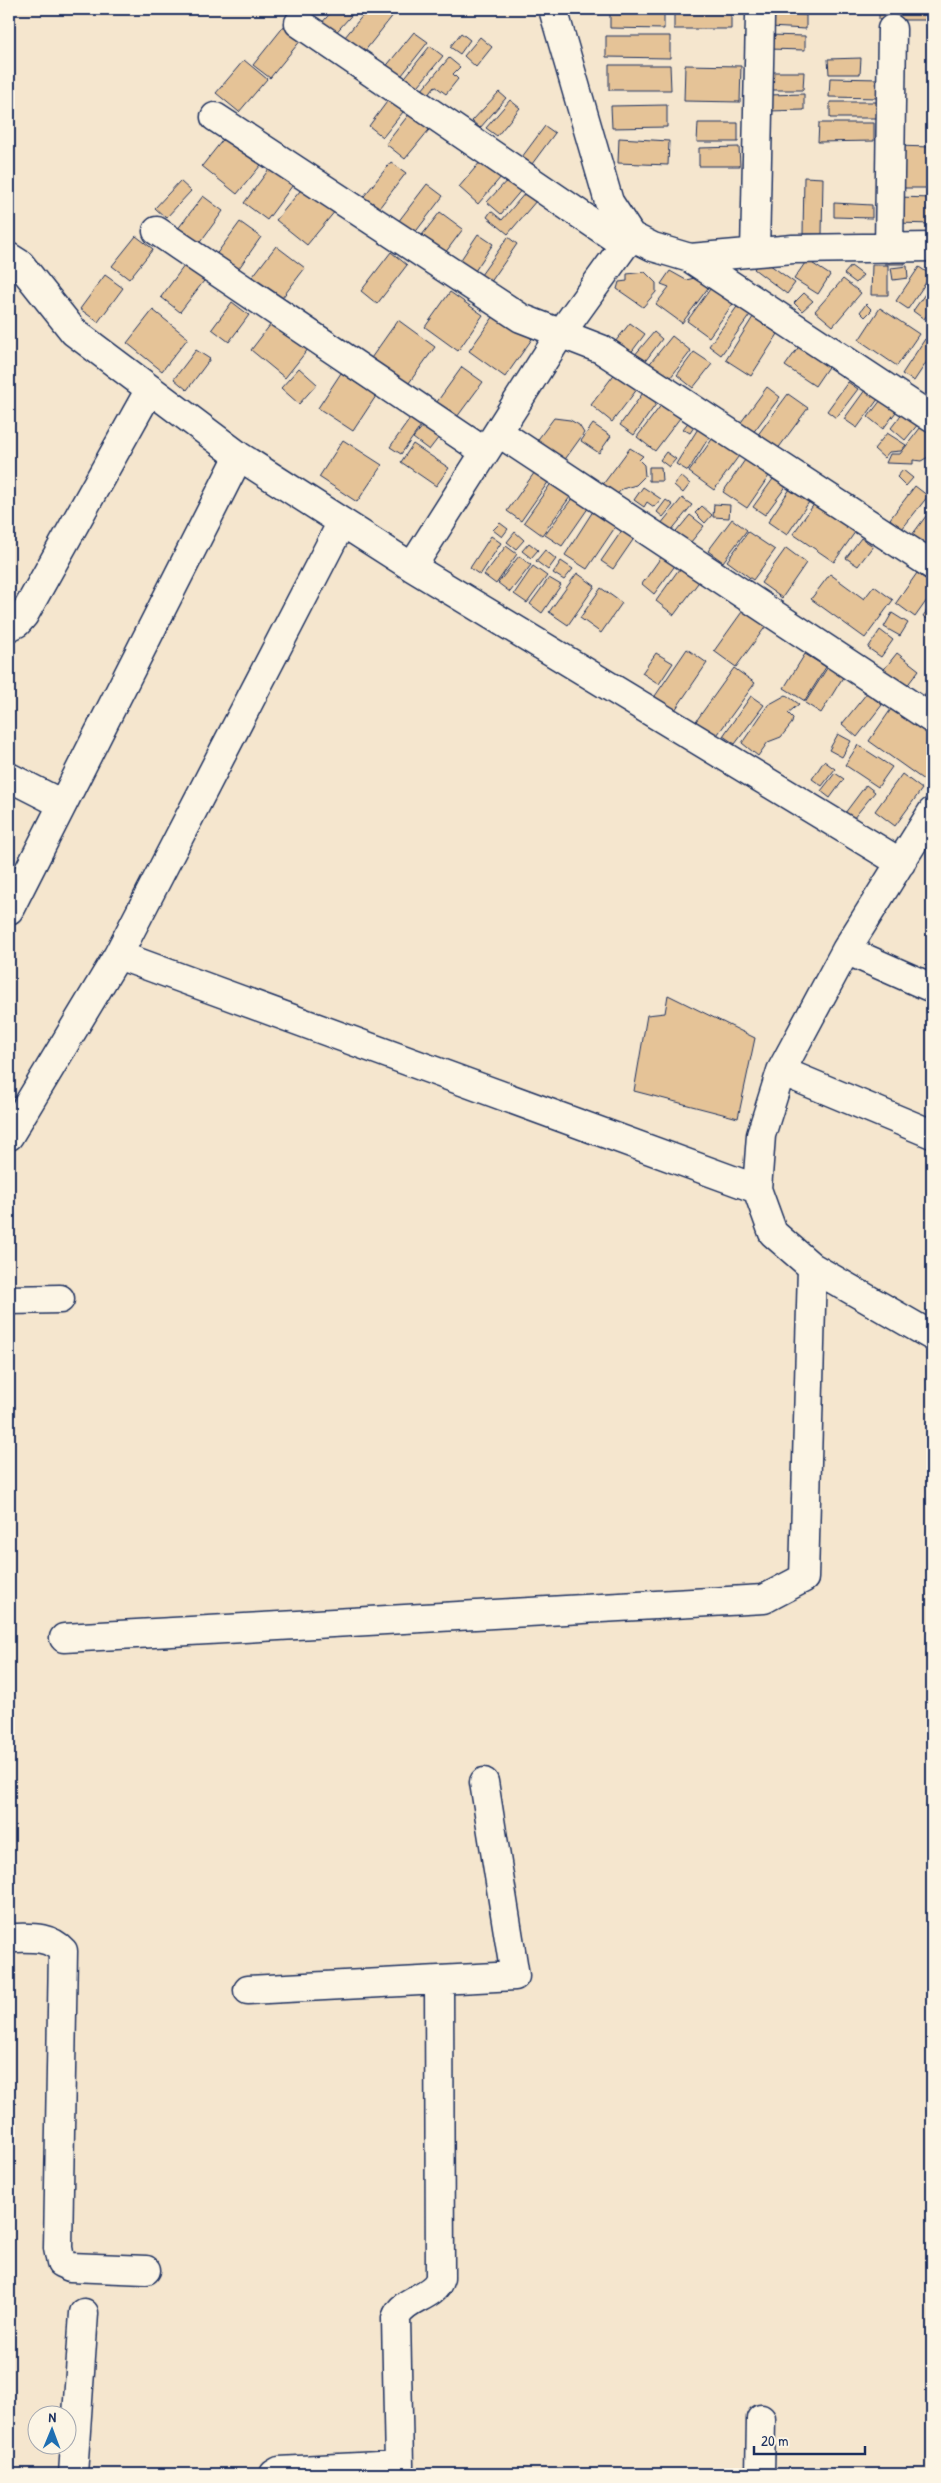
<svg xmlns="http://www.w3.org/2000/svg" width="941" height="2483" font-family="'Patrick Hand',sans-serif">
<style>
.building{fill:#e5c397;stroke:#1b2f5e}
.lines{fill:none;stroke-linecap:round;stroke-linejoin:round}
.minor-casing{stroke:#1b2f5e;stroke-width:31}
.minor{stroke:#fcf5e5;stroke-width:28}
</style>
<rect width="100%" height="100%" fill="#f5e6ce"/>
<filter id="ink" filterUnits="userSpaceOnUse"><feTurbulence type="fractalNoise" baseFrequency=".02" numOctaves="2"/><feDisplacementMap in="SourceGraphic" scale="10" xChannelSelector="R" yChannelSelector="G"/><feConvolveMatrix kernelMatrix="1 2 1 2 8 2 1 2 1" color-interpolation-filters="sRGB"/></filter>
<g filter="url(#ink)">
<!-- building -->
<path class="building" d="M302 9H315L307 19 299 13Z
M334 9H357L332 37 319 26Z
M368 9H387L394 14 364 52 345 37Z
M674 9H731V29H674Z
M610 10 664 12V29L610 28Z
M879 10 932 11V20H879Z
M769 13 806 15V29L769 27Z
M289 20 306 34 270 78 253 65Z
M414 32 428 42 398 80 384 69Z
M461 33 470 40 460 54 450 47Z
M768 35 805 36V50L768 49Z
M606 36H670V58L606 57Z
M480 37 492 47 476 67 464 56Z
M430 46 443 56 414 91 402 81Z
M449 58 460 67 453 74 458 79 446 94 435 86 427 96 421 91Z
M861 58 860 74H829L828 59Z
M244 60 267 79 239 112 216 93Z
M609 65H670L671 90H609Z
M685 65 741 66 740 102 684 101Z
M769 72H804L803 90H769Z
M830 78 880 79V98L829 97Z
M499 92 506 98 480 128 472 121Z
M804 94V110L769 111V95Z
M392 95 407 107 383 137 369 126Z
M510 100 520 108 497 136 486 128Z
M830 102H877V118H830Z
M667 105V127L612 128 611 106Z
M413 109 433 125 405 159 386 144Z
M698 123H738V142H697Z
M819 123H874V141L818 142Z
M545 126 555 133 532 164 522 157Z
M225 137 261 165 237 194 202 166Z
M619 138 669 141 668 165 618 163Z
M894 146 932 147V188H894Z
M739 147 740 166H699V148Z
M275 161 298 178 267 220 244 203Z
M481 161 501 177 478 204 459 187Z
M391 162 406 173 376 212 361 200Z
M510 177 523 188 501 214 487 202Z
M804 177 823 178 822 234H803Z
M180 181 191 191 166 218 155 208Z
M427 184 443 196 414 234 398 222Z
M305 185 336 210 307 245 276 220Z
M532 185 542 194 508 234 487 217 491 211 502 220Z
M203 196 223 211 198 245 177 230Z
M898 197 932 198V224L898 223Z
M834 203 872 205V218L834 217Z
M440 212 463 229 445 253 422 235Z
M240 222 261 237 237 271 215 256Z
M478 234 493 244 471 277 456 267Z
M136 236 153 249 129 279 112 266Z
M508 237 517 244 486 289 476 282Z
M276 246 305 268 279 302 250 280Z
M391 252 407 265 377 304 361 291Z
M885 256H905V264H885Z
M762 259 795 283 787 294 754 269Z
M807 260 830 275 818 294 794 279Z
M187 262 207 277 180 312 161 297Z
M872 265H888V295H871Z
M851 266 863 275 856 283 844 274Z
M907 266 908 278 893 280 891 268Z
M919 267 931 275 908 309 896 301Z
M670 271 686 280 699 277 711 284 682 323 656 304 669 287 661 284Z
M645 272 656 283V292L643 307 617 289 619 282 627 281V274Z
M105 275 123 288 98 322 80 309Z
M843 279 861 293 833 326 815 311Z
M932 284V308L924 319 913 311Z
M713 285 735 301 709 337 687 321Z
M450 292 483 315 458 351 425 327Z
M804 293 813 301 802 311 794 303Z
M232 302 249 315 229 342 212 329Z
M739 304 752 312 721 355 709 346Z
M866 304 872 310 865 317 860 312Z
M880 308 919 334 897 366 859 340Z
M153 310 188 338 162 371 127 343Z
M496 313 532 339 505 377 469 351Z
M753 317 778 334 751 376 726 360Z
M274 320 309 348 285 378 251 350Z
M398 320 435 347 406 387 369 361Z
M630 323 645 334 630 354 615 342Z
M654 332 662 339 643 364 634 356Z
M672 336 691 351 667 382 647 367Z
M925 339 932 344V354L914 381 902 374Z
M803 341 832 361 815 386 785 366Z
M196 350 210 359 187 390 174 379Z
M694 352 712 364 693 388 677 375Z
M462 367 483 382 454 421 434 406Z
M299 368 317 384 299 404 281 388Z
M616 372 638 388 612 422 591 405Z
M341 373 376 396 353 431 318 408Z
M848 382 858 389 836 418 827 411Z
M868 386 881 395 857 428 844 419Z
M767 387 780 397 749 438 736 429Z
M645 390 659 400 634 435 620 425Z
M788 394 808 408 777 450 757 436Z
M884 396 899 408 883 429 868 417Z
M665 400 683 414 655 451 637 437Z
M904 411 919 423 905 440 891 428Z
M412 416 423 423 401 454 390 447Z
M554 418 570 420 579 425 584 433 561 465 533 446Z
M690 420 696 424 690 433 683 429Z
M924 423 932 428V455L921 461 913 460V464L886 463 890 454H900Z
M593 424 611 436 599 453 581 441Z
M424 425 439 437 429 450 413 438Z
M699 427 711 434 688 471 676 464Z
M887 433 906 445 901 451 889 452 884 458 874 449Z
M715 435 741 453 714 490 689 472Z
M343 440 382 465 357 502 319 477Z
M413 444 449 468 436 486 401 462Z
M630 448 643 456 639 460 644 465 645 476 636 485 622 489 611 501 598 491Z
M666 452 676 459 669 467 660 460Z
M747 457 771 473 747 508 723 492Z
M649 467H661L662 481H649Z
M537 469 551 478 521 521 507 511Z
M903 470 913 478 906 486 897 477Z
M778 472 790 481 765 515 753 507Z
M681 476 690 484 683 493 674 485Z
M554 479 573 493 542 535 524 522Z
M794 483 813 496 787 535 768 522Z
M915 486 928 496 902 529 890 519Z
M643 487 661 499 654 507 647 502 644 507 634 500Z
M576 493 591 504 562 546 545 535Z
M682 498 692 505 666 537 656 530Z
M666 500 673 505 663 517 657 512Z
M817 500 858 528 834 562 793 534Z
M714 504 730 505 729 518 713 517Z
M702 506 712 515 705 523 695 513Z
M595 508 618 523 587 569 565 555Z
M932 508V552L909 539Z
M690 515 704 526 686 548 672 537Z
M732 519 747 530 723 562 708 551Z
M500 523 508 529 502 537 493 530Z
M623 529 635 537 613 569 601 561Z
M515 532 524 540 516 549 507 542Z
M748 532 775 550 753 580 727 561Z
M491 536 501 543 480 575 470 568Z
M861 538 873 546 858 566 846 558Z
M529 543 538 550 531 558 522 551Z
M506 546 517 554 496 584 484 575Z
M786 548 806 563 782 598 761 583Z
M545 550 556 559 548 570 536 561Z
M664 553 677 563 654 594 642 584Z
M519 556 531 565 510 592 498 583Z
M561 561 573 569 564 580 553 573Z
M682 565 701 579 674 615 656 601Z
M533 566 547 576 527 603 514 594Z
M577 573 595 586 568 625 549 612Z
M917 573 932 584V593L915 617 896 603Z
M830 574 864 599 874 586 893 600 865 638 811 599Z
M549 578 561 585 542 613 530 604Z
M601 588 622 603 601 633 580 618Z
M932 603V622L923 616Z
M744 609 766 626 736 667 714 651Z
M892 613 908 623 900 636 884 627Z
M880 630 893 640 881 657 868 648Z
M687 649 707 663 673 713 653 699Z
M656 653 673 663 659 684 642 673Z
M897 653 919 670 903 691 881 673Z
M805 654 826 667 805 701 784 688Z
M829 665 845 674 821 713 805 703Z
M734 668 755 683 715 738 694 724Z
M932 682V700L924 695Z
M867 693 882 705 857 737 842 724Z
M786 695 799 704 788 713 793 718 792 723 781 737 768 742 758 756 742 743 768 705Z
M751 696 764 705 735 744 723 736Z
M898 699 932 723V777L928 783 869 741Z
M838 734 851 741 842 757 829 750Z
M858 745 892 767 878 787 845 765Z
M824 761 835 769 822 786 812 779Z
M835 773 844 779 830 798 821 791Z
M902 774 922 789 895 826 875 811Z
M866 785 875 792 853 819 845 813Z
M668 995 755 1038 738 1118 634 1091 647 1015 665 1013Z"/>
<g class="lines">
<defs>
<path id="minor" d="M553 9 609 202 631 236 653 247 690 258 793 249 932 247
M299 23 625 245
M215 117 521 318 601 349 932 565
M157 231 485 452
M889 248 892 29
M755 252 760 17
M9 257 20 264 74 332 239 456 412 567 901 863
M690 258 932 418
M498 432 932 719
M412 567 561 333 631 236
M9 627 17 623 24 615 150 389
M9 777 62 804
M9 910 239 456
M846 950 932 988
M118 955 757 1189 773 1233 812 1267 932 1336
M781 1071 932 1134
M9 1136 118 955 342 522
M757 1189 761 1135 781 1071 846 950 932 812
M9 1300 60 1299
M64 1638 764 1599 804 1578 812 1267
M9 1938C29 1938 49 1935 63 1951L58 2248 61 2263 70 2267 146 2270
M248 1990 515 1976 484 1782
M73 2474 84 2313
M274 2474 279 2471 399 2465 396 2318C403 2298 435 2298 440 2278L439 1981
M760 2474 761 2419"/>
</defs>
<!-- minor casing -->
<use href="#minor" class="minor-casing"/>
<!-- minor -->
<use href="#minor" class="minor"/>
</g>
</g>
<!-- margin -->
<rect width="941" height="2483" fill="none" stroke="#fcf5e5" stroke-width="30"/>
<rect x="15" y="15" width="911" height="2453" fill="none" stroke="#1b2f5e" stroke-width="2" filter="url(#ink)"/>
<!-- north arrow -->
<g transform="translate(52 2430) rotate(1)"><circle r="24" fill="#fcf5e5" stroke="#a2a6af"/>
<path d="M0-4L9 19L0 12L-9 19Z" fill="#1f6fb2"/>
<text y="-8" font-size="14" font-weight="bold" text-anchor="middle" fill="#1b2f5e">N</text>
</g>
<!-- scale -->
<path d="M754 2446v8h111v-8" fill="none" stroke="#1b2f5e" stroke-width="2.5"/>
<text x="761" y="2446" font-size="15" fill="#1b2f5e" stroke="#fcf5e5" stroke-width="4" paint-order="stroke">20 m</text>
</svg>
